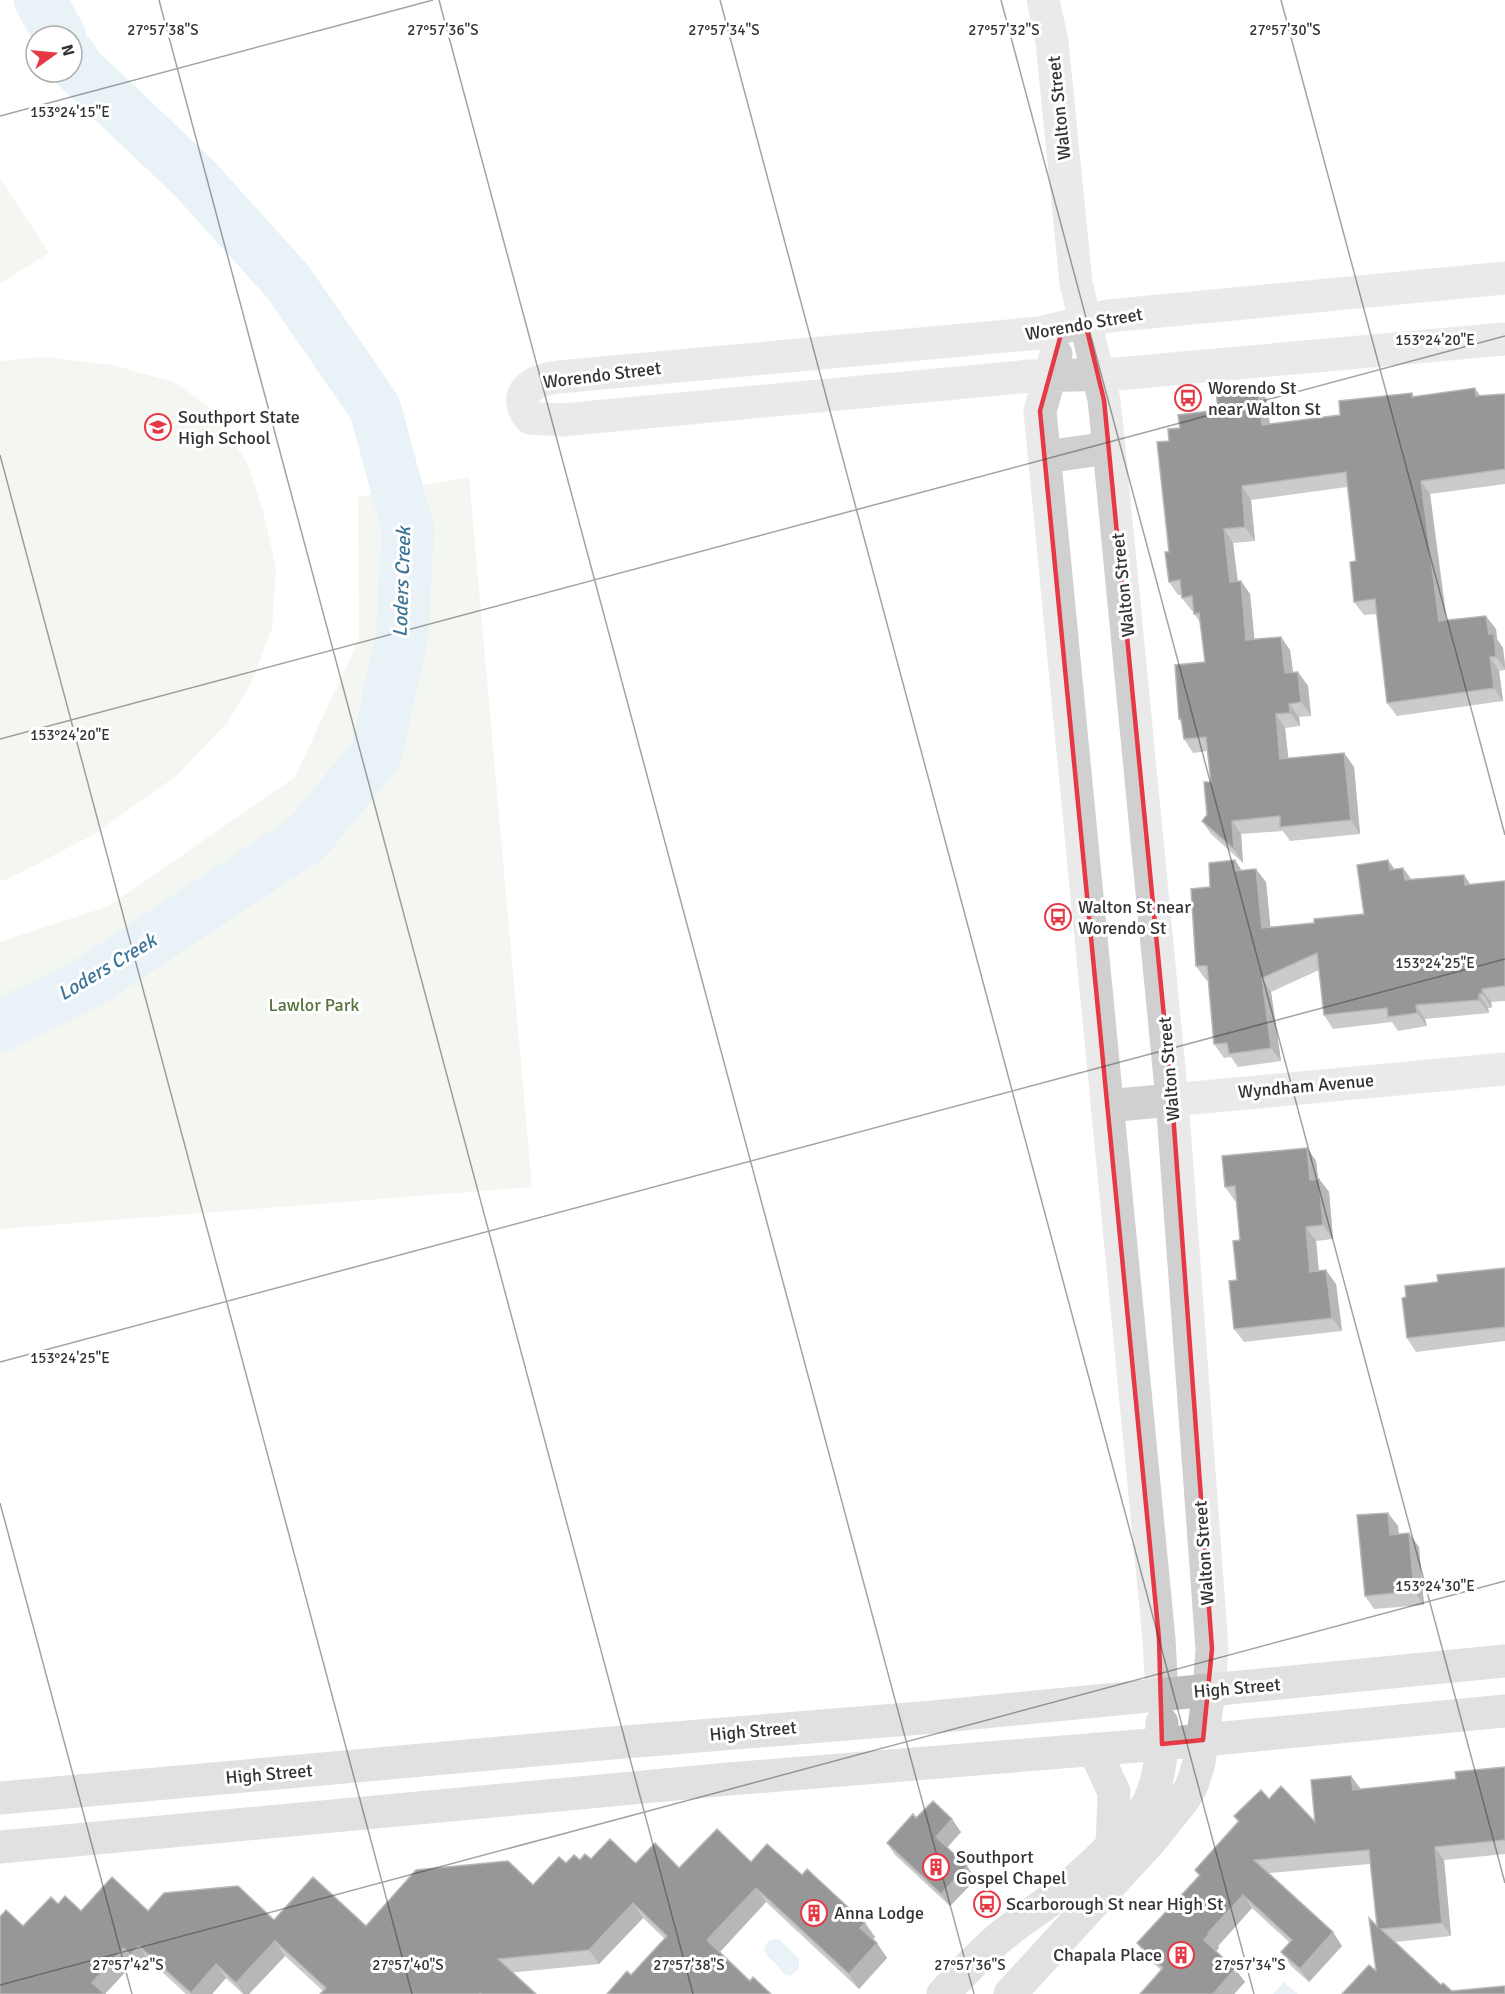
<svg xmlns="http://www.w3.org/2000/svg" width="1505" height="1994" font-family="Signika,sans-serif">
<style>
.green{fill:#e6ecdf}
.water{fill:#cfe2ee}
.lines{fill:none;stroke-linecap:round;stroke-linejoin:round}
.river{stroke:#cfe2ee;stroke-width:52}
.street{stroke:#d0d0d0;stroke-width:33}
.secondary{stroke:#bdbdbd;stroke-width:33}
.wall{fill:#8c8c8c}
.shaded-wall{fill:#5f5f5f}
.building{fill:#1a1a1a;stroke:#5f5f5f;stroke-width:1.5}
.marked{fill:none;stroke:#e63946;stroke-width:4.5;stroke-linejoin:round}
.ticks{fill:none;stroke:#333;stroke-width:1.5;stroke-opacity:0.45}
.labels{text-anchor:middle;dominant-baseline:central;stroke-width:6;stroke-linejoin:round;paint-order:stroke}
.street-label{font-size:18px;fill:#333;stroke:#fff}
.poi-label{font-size:18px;fill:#333;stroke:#fff;text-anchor:start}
.park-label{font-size:18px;fill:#56703f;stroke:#fff}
.water-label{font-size:20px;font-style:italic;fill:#3f7597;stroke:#fff}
.ticks-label{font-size:15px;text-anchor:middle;fill:#333;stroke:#fff;stroke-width:6;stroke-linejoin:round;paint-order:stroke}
</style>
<rect width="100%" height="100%" fill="#fff"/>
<!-- green -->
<path class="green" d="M0 178 49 253 0 284Z
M45 357 112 365 174 382 215 411 248 465 263 511 276 568 272 628 252 682 228 722 176 776 93 835 6 880 0 881V361Z
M469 477 532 1187 0 1229V942L109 906 295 777 359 639 358 497Z"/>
<!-- water -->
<path class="water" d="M772 1939 780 1940 799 1959V1968L790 1976 784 1974C777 1962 767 1959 764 1949L768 1941Z
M1284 1982 1298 1994H1273Z"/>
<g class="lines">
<!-- river -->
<path class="river" d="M40 0 60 36
M0 1026 89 982 307 838 376 754 402 636 408 530 375 408 288 282 195 179 78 68 72 58"/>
<!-- street -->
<path class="street" d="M1043 0 1052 42 1076 283 1104 400 1109 448 1172 1099 1212 1649 1209 1691
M1505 278 1108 316 1040 333 558 377C534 380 510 392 530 418L562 420 1031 376 1116 374 1505 339
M1056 354 1040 411 1159 1639 1162 1695
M1045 457 1109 448
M1107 1106 1505 1069"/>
<!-- secondary -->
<path class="secondary" d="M1094 1749 1114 1792 1112 1846
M0 1798 612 1743 933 1717 1505 1661
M0 1847 729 1779 1162 1744 1505 1711
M943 1994C961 1975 978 1956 998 1939 1018 1922 1041 1908 1061 1892 1081 1877 1098 1860 1116 1842 1128 1830 1143 1816 1150 1799 1161 1776 1162 1748 1162 1723
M1010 1994 1152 1839 1184 1799 1192 1785 1199 1763 1209 1691"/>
</g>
<!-- wall -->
<path class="wall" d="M1412 393 1414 397 1480 396 1505 394V484L1430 494 1447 620 1496 629 1497 639 1503 648 1505 663V670L1499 671 1503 701 1397 716 1387 703 1377 614 1364 615 1354 602 1356 561 1347 487 1251 500 1255 541 1233 543 1238 581H1241L1250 594 1254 639 1281 637 1290 650 1293 672H1298L1308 686 1311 716 1299 717 1300 726 1285 728 1288 758 1344 753 1354 767 1360 834 1290 841 1283 831 1241 834 1243 863 1211 834 1202 821 1207 815 1211 782 1207 751 1193 753 1184 739 1182 723 1179 719 1205 662 1200 622 1194 614V611H1192L1182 598V595H1178L1169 582V441L1180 428 1218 410 1266 398 1270 424 1340 415Z
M1403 868 1411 879 1464 875 1470 884 1505 881V1001L1491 1002 1492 1008H1488L1489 1013 1425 1019 1427 1026 1398 1031 1392 1022 1333 1029 1324 1015 1319 970 1271 992 1281 1061 1238 1067 1231 1057 1224 1058 1214 1044 1208 980H1206L1196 966 1210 887 1242 870 1266 882 1270 928 1314 923 1364 914 1395 869Z
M1307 1148 1316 1161 1318 1179H1319L1329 1192 1333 1239 1316 1241 1319 1271 1336 1284 1342 1331 1244 1342 1234 1329 1240 1240 1236 1201H1235L1225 1187Z
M1505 1268V1341L1416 1352 1407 1338 1406 1297 1438 1282Z
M1398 1526 1399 1534 1419 1547 1424 1605 1374 1609 1365 1596Z
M1505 1767V1854L1444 1860 1451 1936 1395 1942 1441 1985 1452 1991 1505 1994H1342L1376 1971 1377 1926 1370 1864 1269 1873 1342 1946 1309 1982 1291 1966 1281 1952 1290 1943 1252 1908 1218 1946 1219 1948 1216 1951 1235 1969 1245 1982 1234 1994H1140L1161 1970 1146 1957 1137 1943 1199 1876 1195 1870 1238 1822 1234 1816 1269 1799 1315 1822 1360 1789 1456 1779Z
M916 1818 961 1832 947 1847 976 1879 950 1906 895 1855 887 1843Z
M591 1859 634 1862 679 1868 751 1862 802 1875 865 1923 875 1937 873 1940 887 1958 859 1989 766 1902 720 1952 750 1981 771 1994 631 1975 665 1939 643 1918 599 1964 323 1991 285 1956 249 1994H243L226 1978 212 1994H186L149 1960 140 1969 134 1963 23 1926 58 1904 81 1911H148L366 1926 533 1885 566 1863 580 1860Z"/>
<!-- shaded-wall -->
<path class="shaded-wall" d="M1257 384 1266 398 1272 439 1262 425Z
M1475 388 1484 402 1476 396Z
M1421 481 1430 494 1448 635 1439 621Z
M1242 486 1251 500 1255 541 1245 527Z
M1224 529 1233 543 1239 595 1230 582Z
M1241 581 1250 594 1256 654 1246 640Z
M1486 616 1496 629 1497 639 1503 648 1505 669 1496 657 1489 634Z
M1281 637 1290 650 1295 687 1285 673Z
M1490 657 1499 671 1503 701 1494 688Z
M1298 672 1308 686 1311 716 1301 702Z
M1289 704 1299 717 1300 726 1290 713Z
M1276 714 1285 728 1290 772 1280 759Z
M1344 753 1354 767 1360 834 1351 820Z
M1232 821 1241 834 1243 863 1234 849Z
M1235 860 1244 874 1235 871Z
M1388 860 1398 874 1390 870Z
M1403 868 1413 882 1405 880Z
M1256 869 1266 882 1272 942 1262 928Z
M1464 875 1473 889 1465 885Z
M1262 978 1271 992 1281 1061 1271 1048Z
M1482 989 1491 1002 1492 1008 1482 994Z
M1479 994 1488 1008 1489 1013 1479 1000Z
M1416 1005 1425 1019 1427 1026 1417 1013Z
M1307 1148 1316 1161 1320 1193 1310 1180Z
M1319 1179 1329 1192 1333 1239 1323 1225Z
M1306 1227 1316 1241 1320 1285 1310 1272Z
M1326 1270 1336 1284 1342 1331 1332 1318Z
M1388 1513 1398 1526 1400 1549 1390 1535Z
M1409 1533 1419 1547 1424 1605 1414 1591Z
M1351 1776 1361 1789 1353 1790Z
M952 1819 961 1832 945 1850 936 1837Z
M1435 1847 1444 1860 1451 1936 1442 1923Z
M967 1866 976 1879 950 1906 941 1894Z
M756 1888 766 1902 717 1955 707 1940Z
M1243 1895 1252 1908 1218 1946 1219 1948 1213 1954 1204 1940 1208 1933Z
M633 1903 643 1918 599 1964 589 1950Z
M865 1923 875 1937 870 1942 860 1928Z
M1333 1932 1342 1946 1309 1982 1300 1969Z
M275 1941 285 1956 249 1994H244L236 1983Z
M877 1943 887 1958 859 1989 849 1974Z
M139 1946 149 1960 140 1969 130 1955Z
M124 1948 134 1963 105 1994 92 1983Z
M216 1964 226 1978 212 1994H192L191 1993Z
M1235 1969 1245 1982 1234 1994H1213Z"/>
<!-- building -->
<path class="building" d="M1257 384 1262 425 1340 415 1339 401 1412 393V397L1475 388 1476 396 1505 394V469L1421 481 1439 621 1486 616 1489 634H1494L1496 657H1490L1494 688 1387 703 1375 599 1354 602 1350 562 1356 561 1346 472 1242 486 1245 527 1224 529 1230 582 1241 581 1246 640 1281 637 1285 673 1298 672 1301 702 1289 704 1290 713 1276 714 1280 759 1344 753 1351 820 1280 827V816L1232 821 1234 849 1202 821 1207 815 1204 782H1211L1206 737 1184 739 1181 719H1179L1175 665 1205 662 1199 613 1194 614 1192 596 1182 598 1180 580 1169 582 1165 552H1169L1157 442 1169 441 1168 429 1180 428 1178 415 1218 410 1216 390Z
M1235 860V871L1256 869 1262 928 1314 923V919L1364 914 1357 865 1388 860 1390 870 1403 868 1405 880 1464 875 1465 885 1505 881V986L1482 989V994H1479V1000L1416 1005 1417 1013 1388 1017 1387 1008 1324 1015 1317 953 1262 978 1271 1048 1229 1054 1227 1043 1214 1044 1207 966H1196L1191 889 1210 887 1209 863Z
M1307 1148 1310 1180 1319 1179 1323 1225 1306 1227 1310 1272 1326 1270 1332 1318 1234 1329 1229 1281 1237 1280 1233 1241 1240 1240 1235 1186 1225 1187 1222 1156Z
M1505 1268V1327L1407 1338 1402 1298 1406 1297 1405 1286 1438 1282 1437 1275Z
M1388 1513 1390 1535 1409 1533 1414 1591 1365 1596 1357 1515Z
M1505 1767V1840L1435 1847 1442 1923 1381 1929 1441 1985 1443 1983 1452 1991 1505 1986V1994H1342L1369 1965 1376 1971 1369 1918 1377 1926 1369 1850 1254 1860 1333 1932 1300 1969 1281 1952 1292 1940 1243 1895 1208 1933 1209 1934 1204 1940 1235 1969 1213 1994H1140L1163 1968 1137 1943 1200 1875 1195 1870 1239 1821 1234 1816 1261 1790 1269 1799 1281 1786 1315 1822 1311 1780 1351 1776 1353 1790 1456 1779 1455 1772Z
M933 1801 952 1819 936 1837 967 1866 941 1894 887 1843 913 1814 916 1818Z
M717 1829 751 1862 767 1844 802 1875 807 1869 865 1923 860 1928 877 1943 849 1974 756 1888 707 1940 750 1981 753 1977 771 1994H607L627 1971 631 1975 667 1936 633 1903 589 1950 498 1959 536 1994H482L480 1993 479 1994H320L326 1988 275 1941 236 1983 216 1964 191 1993 139 1946 130 1955 124 1948 92 1983 105 1994H0V1917L6 1910 23 1926 51 1897 58 1904 65 1896 81 1911 112 1877 148 1911 164 1893 238 1886 274 1920 313 1877 366 1926 416 1870 508 1861 533 1885 559 1857 566 1863 574 1855 580 1860 585 1854 591 1859 610 1839 634 1862 636 1863 655 1843 679 1868Z"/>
<!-- marked area -->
<path d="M0 0H1505V1994H0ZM1085 322 1104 400 1172 1099 1212 1649 1203 1740 1162 1744 1159 1639 1040 411 1063 327Z" fill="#fff" fill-opacity=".55" fill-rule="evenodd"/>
<path class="marked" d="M1085 322 1104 400 1172 1099 1212 1649 1203 1740 1162 1744 1159 1639 1040 411 1063 327Z"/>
<!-- ticks -->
<path class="ticks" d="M159 0 693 1994M439 0 974 1994M720 0 1254 1994M1001 0 1505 1883M1281 0 1505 835M0 116 433 0M0 455 412 1994M0 739 1505 336M0 1362 1505 959M0 1503 132 1994M0 1985 1505 1581"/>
<!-- icons -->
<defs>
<symbol id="bus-ring" viewBox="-11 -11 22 22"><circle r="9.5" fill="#fff" stroke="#e63946" stroke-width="1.5"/><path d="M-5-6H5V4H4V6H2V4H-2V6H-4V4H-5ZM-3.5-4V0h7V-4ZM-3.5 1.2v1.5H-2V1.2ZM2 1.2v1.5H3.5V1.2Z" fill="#e63946"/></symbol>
<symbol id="school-ring" viewBox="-11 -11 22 22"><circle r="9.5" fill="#fff" stroke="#e63946" stroke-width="1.5"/><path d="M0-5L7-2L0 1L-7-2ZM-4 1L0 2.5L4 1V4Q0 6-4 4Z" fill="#e63946"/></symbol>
<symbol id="building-ring" viewBox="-11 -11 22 22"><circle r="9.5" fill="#fff" stroke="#e63946" stroke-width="1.5"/><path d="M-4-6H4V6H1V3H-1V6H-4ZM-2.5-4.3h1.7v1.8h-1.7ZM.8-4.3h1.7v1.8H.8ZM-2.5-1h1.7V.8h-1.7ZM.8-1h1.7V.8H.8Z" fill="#e63946"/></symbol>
</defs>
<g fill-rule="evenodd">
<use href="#bus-ring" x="1173" y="383" width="30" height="30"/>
<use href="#school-ring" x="143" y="412" width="30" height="30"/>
<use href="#bus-ring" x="1043" y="902" width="30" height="30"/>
<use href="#building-ring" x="921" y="1852" width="30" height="30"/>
<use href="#bus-ring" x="972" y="1889" width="30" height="30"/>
<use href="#building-ring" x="799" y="1898" width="30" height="30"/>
<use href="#building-ring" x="1166" y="1940" width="30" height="30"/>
</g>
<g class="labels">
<!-- street labels -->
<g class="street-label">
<text transform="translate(1059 108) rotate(-96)">Walton Street</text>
<text transform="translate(1084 324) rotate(-10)">Worendo Street</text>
<text transform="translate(602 375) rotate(-7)">Worendo Street</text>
<text transform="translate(1123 585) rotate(-96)">Walton Street</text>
<text transform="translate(1169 1069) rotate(-95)">Walton Street</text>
<text transform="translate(1306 1086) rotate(-5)">Wyndham Avenue</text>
<text transform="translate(1204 1553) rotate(-94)">Walton Street</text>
<text transform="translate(1237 1688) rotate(-5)">High Street</text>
<text transform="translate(753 1731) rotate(-5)">High Street</text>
<text transform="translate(269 1774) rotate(-5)">High Street</text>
</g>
<!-- poi labels -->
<g class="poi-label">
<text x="1208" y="388">Worendo St<tspan x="1208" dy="21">near Walton St</tspan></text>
<text x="178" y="417">Southport State<tspan x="178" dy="21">High School</tspan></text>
<text x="1078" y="907">Walton St near<tspan x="1078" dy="21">Worendo St</tspan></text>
<text x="956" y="1857">Southport<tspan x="956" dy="21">Gospel Chapel</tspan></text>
<text x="1006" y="1904">Scarborough St near High St</text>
<text x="834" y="1913">Anna Lodge</text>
<text x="1162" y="1955" text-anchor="end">Chapala Place</text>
</g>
<!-- park labels -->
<g class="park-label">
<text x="314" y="1005">Lawlor Park</text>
</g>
<!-- water labels -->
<g class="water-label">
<text transform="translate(402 582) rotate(-88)">Loders Creek</text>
<text transform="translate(107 967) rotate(-31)">Loders Creek</text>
</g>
</g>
<g class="ticks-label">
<text x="163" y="35">27°57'38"S</text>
<text x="443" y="35">27°57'36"S</text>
<text x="724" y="35">27°57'34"S</text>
<text x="1004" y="35">27°57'32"S</text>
<text x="1285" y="35">27°57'30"S</text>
<text x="70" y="117">153°24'15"E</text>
<text x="1435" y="345">153°24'20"E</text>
<text x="70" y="740">153°24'20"E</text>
<text x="1435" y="968">153°24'25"E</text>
<text x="70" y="1363">153°24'25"E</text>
<text x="1435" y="1591">153°24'30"E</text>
<text x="128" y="1970">27°57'42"S</text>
<text x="408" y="1970">27°57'40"S</text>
<text x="689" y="1970">27°57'38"S</text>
<text x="970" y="1970">27°57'36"S</text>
<text x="1250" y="1970">27°57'34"S</text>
</g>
<!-- north arrow -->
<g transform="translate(54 54) rotate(75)"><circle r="28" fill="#ffffff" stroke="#adadad" stroke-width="1.5"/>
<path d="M0-4.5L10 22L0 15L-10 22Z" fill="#e63946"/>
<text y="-9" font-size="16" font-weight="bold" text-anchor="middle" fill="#333333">N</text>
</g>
</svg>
